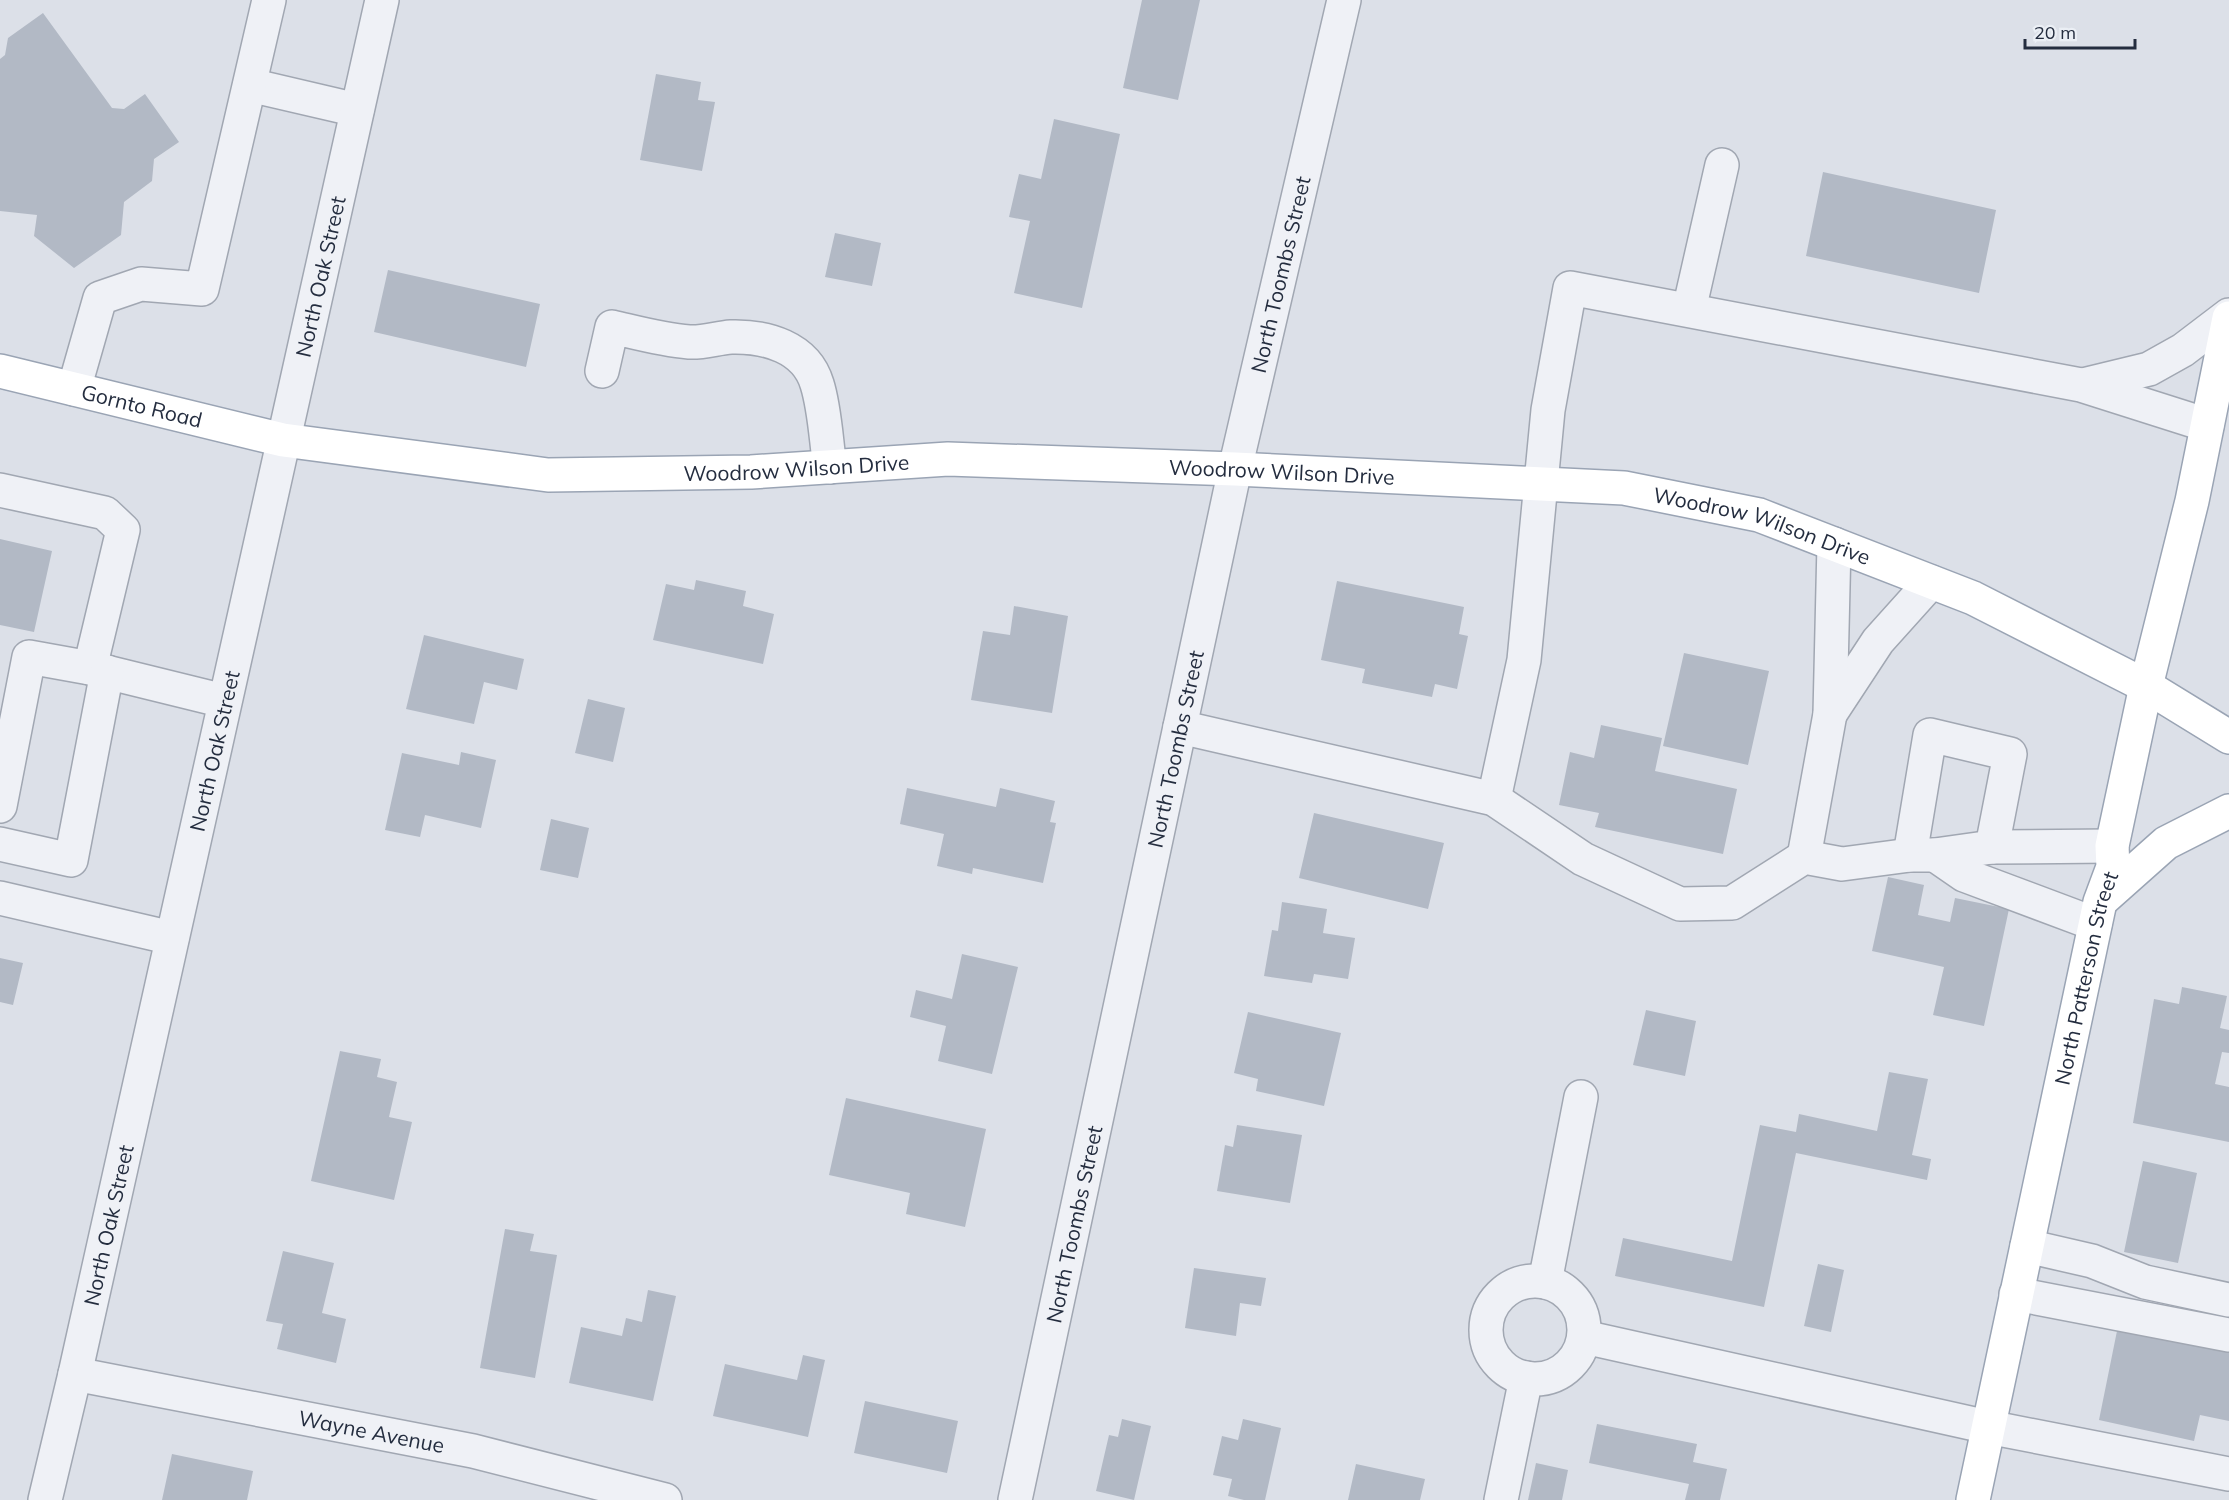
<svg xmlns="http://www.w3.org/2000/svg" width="2229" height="1500" font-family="Mulish,sans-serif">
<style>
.building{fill:#b2b9c5}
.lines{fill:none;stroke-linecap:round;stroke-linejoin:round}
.minor-casing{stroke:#a1a7b2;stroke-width:36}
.major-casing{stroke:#9aa4b4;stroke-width:36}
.minor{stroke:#eff1f6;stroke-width:33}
.major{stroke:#fff;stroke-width:33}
.labels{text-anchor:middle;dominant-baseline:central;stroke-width:6;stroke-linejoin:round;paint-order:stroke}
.street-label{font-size:21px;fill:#242d3f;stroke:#ebeff5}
</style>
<rect width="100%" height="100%" fill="#dce0e8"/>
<!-- building -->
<path class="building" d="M1142 0H1200L1178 100 1123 88Z
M43 13 112 108 124 109 145 94 179 142 154 159 152 181 124 202 121 235 74 268 34 236 37 215 0 211V59L5 55 8 38Z
M656 74 701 82 698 100 715 102 702 171 640 160Z
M1054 119 1120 134 1082 308 1014 293 1030 221 1009 217 1019 174 1041 179Z
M1823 172 1996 210 1979 293 1806 256Z
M835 233 881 243 872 286 825 277Z
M388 270 540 304 526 367 374 332Z
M0 539 52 551 34 632 0 625Z
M696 580 746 591 743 606 774 614 763 664 653 640 666 584 694 590Z
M1337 581 1464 607 1459 634 1468 636 1457 689 1435 684 1432 697 1362 683 1365 669 1321 660Z
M1014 606 1068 616 1052 713 971 700 983 631 1010 635Z
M424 635 524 659 517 690 484 682 474 724 406 709Z
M1684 653 1769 671 1748 765 1663 746Z
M588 699 625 708 613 762 575 753Z
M1601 725 1662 738 1655 771 1737 789 1723 854 1595 827 1599 813 1559 805 1570 752 1594 758Z
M461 752 496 760 481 828 425 815 420 837 385 830 402 753 459 765Z
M907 788 996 807 1000 788 1055 801 1050 822 1056 823 1043 883 973 868 972 874 937 866 944 834 900 824Z
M1314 813 1444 843 1428 909 1299 878Z
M551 819 589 828 578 878 540 870Z
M1888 877 1924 885 1918 915 1950 922 1955 898 2009 909 1984 1026 1933 1015 1944 967 1872 951Z
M1282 902 1327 909 1323 933 1355 938 1348 979 1314 974 1312 983 1264 976 1272 930 1278 931Z
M962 954 1018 967 992 1074 938 1061 946 1026 910 1017 916 990 952 999Z
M0 958 23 963 13 1005 0 1002Z
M2182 987 2227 996 2220 1028 2229 1030V1053L2222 1052 2215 1084 2229 1087V1142L2133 1123 2154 999 2179 1004Z
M1646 1010 1696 1021 1685 1076 1633 1065Z
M1248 1012 1341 1033 1324 1106 1256 1091 1258 1079 1234 1073Z
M340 1051 381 1059 377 1077 397 1082 389 1117 412 1122 394 1200 311 1181Z
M1889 1072 1928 1079 1912 1155 1931 1159 1927 1180 1796 1153 1764 1307 1615 1276 1623 1238 1732 1261 1760 1125 1796 1132 1799 1114 1877 1131Z
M846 1098 986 1129 965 1227 906 1214 910 1193 829 1175Z
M1237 1125 1302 1135 1290 1203 1217 1191 1225 1145 1233 1147Z
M2143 1161 2197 1173 2178 1263 2124 1252Z
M505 1229 534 1234 530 1251 557 1255 535 1378 480 1368Z
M283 1251 334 1263 322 1313 346 1319 336 1363 277 1349 283 1324 266 1321Z
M1818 1264 1844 1270 1831 1332 1804 1326Z
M1194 1268 1266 1278 1261 1306 1240 1303 1236 1336 1185 1328Z
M648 1290 676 1296 653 1401 569 1383 581 1327 622 1336 626 1318 642 1322Z
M2118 1326 2229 1349V1421L2200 1415 2194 1441 2099 1420Z
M803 1355 825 1360 808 1437 713 1416 725 1364 797 1380Z
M865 1401 958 1421 947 1473 854 1453Z
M1122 1419 1151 1426 1134 1500 1096 1491 1109 1435 1118 1437Z
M1243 1419 1281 1428 1265 1500H1244L1228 1496 1232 1479 1213 1475 1222 1436 1238 1440Z
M1597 1424 1697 1444 1693 1462 1727 1469 1720 1500H1685L1689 1484 1589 1463Z
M172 1454 253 1471 247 1500H162Z
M1536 1463 1568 1470 1562 1500H1528Z
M1356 1464 1425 1479 1420 1500H1348Z"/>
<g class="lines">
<defs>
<g id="minor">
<path d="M250 85 357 110"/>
<path d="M1689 310 1722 165"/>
<path d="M602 371 612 327C638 333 663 340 689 342 703 343 717 338 731 337 766 336 806 347 817 384 825 409 826 441 830 467"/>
<path d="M2083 385 2149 369 2183 350 2229 315"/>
<path d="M74 389 100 298 141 284 202 289 269 0"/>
<path d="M0 490 105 513 123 530 90 668"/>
<path d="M1830 714 1878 641 1931 582"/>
<path d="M1180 727 1494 799 1583 859 1680 904 1732 903 1804 857 1842 864 1910 855H1935L1992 847 2112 846"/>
<path d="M1494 799 1524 660 1548 410 1570 288 2081 385 2207 425"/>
<path d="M0 806 29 657 90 668 224 701"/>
<path d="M0 844 71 860 107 672"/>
<path d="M1910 855 1930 735 2010 754 1992 847"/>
<path d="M1935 855 1964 875 2095 924"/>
<path d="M1804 857 1830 714 1834 544"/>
<path d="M0 898 172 938"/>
<path d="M2027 1246 2092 1261 2145 1282 2229 1300"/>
<circle cx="1535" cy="1330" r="49"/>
<path d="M1545 1282 1581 1097"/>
<path d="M2016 1294 2229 1335"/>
<path d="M1584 1337 1988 1427 2229 1474"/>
<path id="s1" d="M75 1374 473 1451 665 1500"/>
<path id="s2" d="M45 1500 75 1374 382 0"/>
<path id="s3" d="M1015 1500 1235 469 1344 0"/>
<path d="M1501 1500 1526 1378"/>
</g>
<g id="major">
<path id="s4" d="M0 371 283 440 548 475 751 472 948 459 1235 469 1624 488 1759 515 1973 598 2146 686 2229 737"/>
<path d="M2103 899 2166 843 2229 811"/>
<path id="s5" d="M1973 1500 2100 902 2113 867 2112 846 2146 686 2192 501 2229 318"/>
</g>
</defs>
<!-- minor casing -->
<use href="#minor" class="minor-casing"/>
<!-- major casing -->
<use href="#major" class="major-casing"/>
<!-- minor -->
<use href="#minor" class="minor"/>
<!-- major -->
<use href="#major" class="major"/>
</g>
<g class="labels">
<!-- street labels -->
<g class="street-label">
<text stroke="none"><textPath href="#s3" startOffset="1254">North Toombs Street</textPath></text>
<text stroke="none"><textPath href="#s2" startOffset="1254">North Oak Street</textPath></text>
<text stroke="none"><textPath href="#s4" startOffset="146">Gornto Road</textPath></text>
<text stroke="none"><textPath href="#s4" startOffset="807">Woodrow Wilson Drive</textPath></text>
<text stroke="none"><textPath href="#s4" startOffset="1293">Woodrow Wilson Drive</textPath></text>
<text stroke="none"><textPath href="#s4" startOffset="1779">Woodrow Wilson Drive</textPath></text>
<text stroke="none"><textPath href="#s3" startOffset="768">North Toombs Street</textPath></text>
<text stroke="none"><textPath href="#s2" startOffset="768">North Oak Street</textPath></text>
<text stroke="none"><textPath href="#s5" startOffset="534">North Patterson Street</textPath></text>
<text stroke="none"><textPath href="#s2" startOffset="282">North Oak Street</textPath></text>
<text stroke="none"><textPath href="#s3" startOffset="282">North Toombs Street</textPath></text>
<text stroke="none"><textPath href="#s1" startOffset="302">Wayne Avenue</textPath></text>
</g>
</g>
<!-- scale -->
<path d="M2025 39v9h110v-9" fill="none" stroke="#242d3f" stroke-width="3"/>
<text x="2034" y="39" font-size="18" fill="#242d3f" stroke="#ebeff5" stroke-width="4.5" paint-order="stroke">20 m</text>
</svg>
